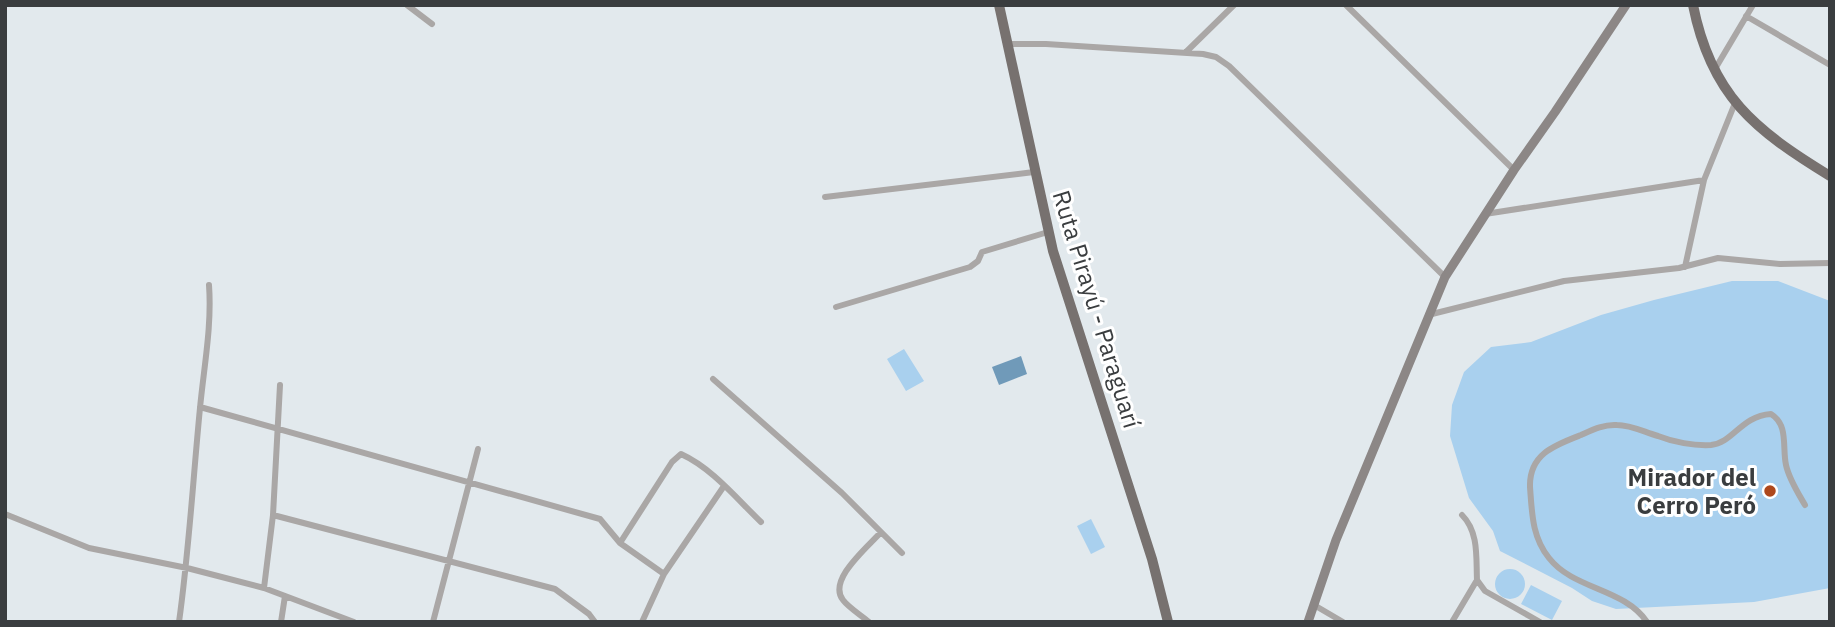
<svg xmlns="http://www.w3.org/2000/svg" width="1835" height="627" font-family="'IBM Plex Sans',sans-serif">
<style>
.green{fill:#a9d0ee}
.water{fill:#709ab9}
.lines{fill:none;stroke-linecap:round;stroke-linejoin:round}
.street{stroke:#aaa7a6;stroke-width:6}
.secondary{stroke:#8c8786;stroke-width:9}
.primary{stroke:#77716f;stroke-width:10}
.poi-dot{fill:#ae481c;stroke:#fff;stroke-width:2.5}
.labels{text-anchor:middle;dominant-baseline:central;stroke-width:6;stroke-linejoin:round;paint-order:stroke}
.street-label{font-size:24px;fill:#3a3d3f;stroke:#fff}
.poi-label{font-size:24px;font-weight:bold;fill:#3a3d3f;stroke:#fff;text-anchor:end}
</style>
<rect width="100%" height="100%" fill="#e2e9ed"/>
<!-- green -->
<path class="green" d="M1732 281H1778L1830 301V588L1754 602 1616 609 1592 601 1572 588 1500 551 1493 531 1469 498 1450 436 1452 405 1464 372 1491 347 1531 342 1601 315 1654 300Z
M904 349 924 381 906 391 887 359Z
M1091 519 1105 547 1091 554 1077 526Z
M1495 584a15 15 0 1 1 30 0a15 15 0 1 1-30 0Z
M1531 585 1562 601 1552 620 1521 604Z"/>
<!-- water -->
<path class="water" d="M1021 356 1027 374 999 385 992 367Z"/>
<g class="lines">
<!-- street -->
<path class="street" d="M407 5 432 24
M1346 5 1514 170
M1746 16 1830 65
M1007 44H1046L1203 54 1216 57 1229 66 1445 277
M1186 52 1234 5
M1715 69 1753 5
M825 197 1034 172
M1485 214 1704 180
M1685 267 1704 180 1735 103
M836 307 970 267 978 261 982 252 1048 232
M1428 315 1564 281 1679 268 1718 258 1780 264 1830 263
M713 379 842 493 902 553
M200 407 600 519 620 543 664 574
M5 514 89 548 187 568 264 588 354 622
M273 515 555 589 589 614 595 622
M1462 515C1479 532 1476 558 1477 580
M620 543 672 462 681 454C712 468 737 499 761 522
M1477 580 1485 591 1540 622
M264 588 273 515 280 385
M1314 605 1343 622
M179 622C189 551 193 479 200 408 204 366 212 326 209 285
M281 622 285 596
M433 622 478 449
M642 622 664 574 724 486
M869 622C861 615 849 608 843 600 827 580 868 547 881 532
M1452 622 1477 580
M1647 622C1624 588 1574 590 1549 558 1532 537 1532 513 1530 487 1529 454 1555 445 1581 435 1592 430 1604 424 1617 425 1631 425 1644 432 1658 436 1673 442 1694 446 1711 445 1733 443 1741 416 1771 414 1789 425 1782 448 1786 465 1789 479 1798 493 1805 505"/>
<!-- secondary -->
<path class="secondary" d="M1308 622 1336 540 1445 277 1514 170 1555 112 1626 5"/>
<!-- primary -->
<path class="primary" d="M999 5 1053 251 1152 559 1168 622
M1693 5C1711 96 1755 130 1830 176"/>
</g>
<!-- markers -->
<circle class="poi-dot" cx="1770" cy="491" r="7"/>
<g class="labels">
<!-- street labels -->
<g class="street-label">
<text transform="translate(1097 309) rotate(73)">Ruta Pirayú - Paraguarí</text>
</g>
<!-- poi labels -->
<g class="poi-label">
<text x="1756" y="477">Mirador del<tspan x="1756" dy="28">Cerro Peró</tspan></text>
</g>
</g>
<!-- border -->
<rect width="1835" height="627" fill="none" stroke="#3a3d3f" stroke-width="14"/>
</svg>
